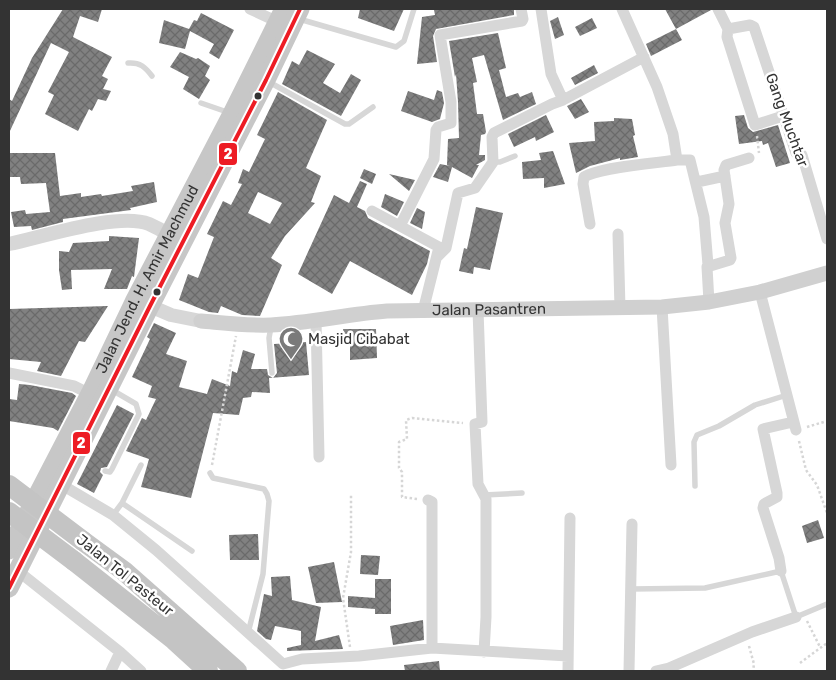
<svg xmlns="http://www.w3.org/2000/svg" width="836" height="680" font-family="Rubik,sans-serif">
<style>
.building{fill:url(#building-cross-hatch);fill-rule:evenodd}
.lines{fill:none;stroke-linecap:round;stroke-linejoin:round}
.path{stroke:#d6d6d6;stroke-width:2.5;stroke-dasharray:2.5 2.5;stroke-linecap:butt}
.service{stroke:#d7d7d7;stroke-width:5.5}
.minor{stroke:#d7d7d7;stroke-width:11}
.tertiary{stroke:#d7d7d7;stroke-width:14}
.secondary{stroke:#d0d0d0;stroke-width:15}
.trunk{stroke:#c7c7c7;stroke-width:19}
.motorway{stroke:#c4c4c4;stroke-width:20}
.motorway-bridge{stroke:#c4c4c4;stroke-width:20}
.bus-1-casing{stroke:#fff;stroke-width:8}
.bus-1{stroke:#ed1c24;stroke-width:4}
.bus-dot{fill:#333;stroke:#fff;stroke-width:2}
.labels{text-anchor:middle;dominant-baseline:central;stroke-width:5;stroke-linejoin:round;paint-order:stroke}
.street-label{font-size:15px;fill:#333;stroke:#fff}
.poi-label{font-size:15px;fill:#333;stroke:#fff;text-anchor:start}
.line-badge{stroke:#fff;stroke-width:2}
.badge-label{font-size:14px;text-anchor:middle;font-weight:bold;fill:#fff}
</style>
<defs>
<pattern id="building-cross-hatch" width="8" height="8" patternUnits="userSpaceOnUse" patternTransform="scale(1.25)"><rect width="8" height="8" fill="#818181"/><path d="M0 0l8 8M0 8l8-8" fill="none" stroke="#6a6a6a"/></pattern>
</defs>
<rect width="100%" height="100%" fill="#fff"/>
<!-- building -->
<path class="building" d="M63 9H102L98 22 80 16 73 37 112 57 102 76 108 79 103 89 111 91 106 101 98 99 92 111 89 109 78 131 45 114 54 95 48 92 69 52 51 43 9 133V99L12 101 32 58Z
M360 9H404L394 31 358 18Z
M444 9H514V15L436 29 433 36 437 62 417 64 422 17 435 15 434 10Z
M665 9H711V10L676 29Z
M201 13 234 30 219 59 209 53 214 44 190 31 185 49 159 43 164 20 189 29 194 20 197 21Z
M558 17 564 35 555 39 550 21Z
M592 18 597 28 580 36 575 27Z
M676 29 682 40 651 56 646 44Z
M498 33 506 68 499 70 506 97 518 93 520 97 532 92 536 104 503 120 484 55 472 58 477 82 473 83 477 114H483L486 132 485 134 481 135 479 155H485V160L476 165H479L472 178 452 167 448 182 433 177 440 164 450 166 447 165 448 139 459 138 458 102 456 74 455 77 449 41Z
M307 50 335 64 323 83 340 93 351 74 361 80 341 116 282 84 292 61 299 65Z
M180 52 196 59 198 58 210 66 205 76 210 80 199 99 183 89 189 77 170 67Z
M594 65 598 73 575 85 571 78Z
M437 90 442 92 444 103 440 119 432 122 401 111 408 91 434 100Z
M278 92 327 120 306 168 321 176 311 202 315 203 285 236 271 258 282 265 260 316 242 315 221 306 218 313 209 312 179 300 188 274 198 278 214 237 207 234 223 201 231 205 242 184 238 183 243 169 249 172 265 139 257 135ZM258 192 282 203 270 224 248 213Z
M581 99 589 112 575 119 567 106Z
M546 115 554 132 536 141 535 137 514 147 508 134Z
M744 115 748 128 753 132 778 125 790 163 776 167 768 143 763 145 762 141 739 144 735 116Z
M614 118 632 119 635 135 633 136 638 157 620 160V158L590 166 576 173 569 143 595 141 594 122 614 121Z
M553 151 565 184 544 188V178L523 179 522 162 541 160 539 153Z
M9 153H55L60 196 81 193V197L101 194 102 196 133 191 131 186 154 182 157 202 130 208 131 210 63 219V222L32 230 31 226 14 227 11 212 25 210 26 214 50 212 46 183 21 184 20 177H9Z
M364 169 376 174 372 184 360 178Z
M389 174 415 180 409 191Z
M360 181 367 184 357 207 365 211 368 218 430 251 427 264 412 295 350 261 332 294 298 274 334 195 349 203Z
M385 194 404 202 397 216 381 207Z
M476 207 503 213 490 270 474 267 473 274 459 271 464 248 467 249Z
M417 208 425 212 422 229 410 223Z
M109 236 139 238 134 277 132 276 127 289H104L112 269 71 270 72 289 62 290 59 270V251L69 252 73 243 109 241Z
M108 306 85 342 79 341 61 376 37 371 41 362 9 359V309Z
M154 323 176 333 166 354 187 361 179 387 207 394 212 379 230 386 232 371 237 373 243 350 255 354 251 369H267L268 375 273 378 277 373 274 344 306 342 309 375 269 378 270 393 252 392 251 397 243 398 239 415 213 413 191 498 141 487 149 459 126 451 142 418 146 420 156 399 148 397 152 386 132 377 150 339 147 337Z
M343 329H376L377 358 350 360V342L345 343Z
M19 384 30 385 72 393 76 396 58 431 53 428 9 421V399L17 400Z
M117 405 134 414 107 467 101 468 100 472 103 475 94 493 77 484Z
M818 520 824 538 807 543 802 526Z
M258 534 259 560H230L229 535Z
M361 555 380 556 378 575 360 574Z
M334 562 342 602 316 603 308 567Z
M290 576 292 600 321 607 315 641 339 635 343 649 287 651V648L301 645V631L275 626 271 640 266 639 257 631 264 594 272 596 271 577Z
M375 579H391V614H375V609L348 607V596L375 598Z
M423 620 424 640 393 645 390 626Z
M439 661 440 671H405L404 665Z"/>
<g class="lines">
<!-- path -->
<path class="path" d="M757 136 759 153
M807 427 827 421
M799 441 806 470 817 485 827 513
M212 465 236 336
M417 499 402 497V472L399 468V442L407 439 406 420 412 418 463 423
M807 621 820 647
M749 646 754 664 753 671
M350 647 343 598 351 552V494
M800 663 827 643"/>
<!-- service -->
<path class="service" d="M299 19 396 47 404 41 414 9
M128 63C140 62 145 67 152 76
M269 82 345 124H349L373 107
M201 103 230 113
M493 162H500L515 156
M271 327 269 338 272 373
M105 471 110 472 112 469 139 414 136 404 112 390
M210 473 213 478 264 489 267 494 269 501 263 574 248 633
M695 486 694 442 697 435 719 426 755 405 787 395
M484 495 522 493
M122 503 192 551
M113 515 122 503 141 465
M632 589 705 588 781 571 796 617 827 604"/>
<!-- minor -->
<path class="minor" d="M250 9 278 22
M541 9 551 74 563 100
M622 9 657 87 673 134 677 160H690L704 217 708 265
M718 9 728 29 727 37 755 125 783 116
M728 29 750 25 754 27 796 153 802 155 827 239
M697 182 725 176
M372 211 439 247 423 311
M590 224 583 184 584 177C600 167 656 163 677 160
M400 226 434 159 436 130 438 127 451 123V102L440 35 522 21 523 19 521 9
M618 234 620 308
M437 257 446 248 458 193 475 188 493 162 492 137 494 133 552 104 563 100 644 57
M760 292 796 430
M709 302 707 267 730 260 731 258 725 223 729 204 724 170 726 165 749 158
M662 307 671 465
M478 310 482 422 475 424 478 484 486 499V617L484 652
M316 320 319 457
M9 373 74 386 90 394
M62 485 113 515 156 550 283 664 302 659 359 656 432 648 568 656
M428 500 432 502V648
M18 571 120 652 141 671
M781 571 779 558 763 508 764 504 777 497V493L763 429 793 422
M111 671 120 652
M568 671 570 518
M629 671 632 524
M656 671 669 668 752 632 796 617"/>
<!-- tertiary -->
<path class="tertiary" d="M9 244C43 237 118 212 149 224 156 227 163 231 169 235
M150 306 171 315 201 321"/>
<!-- secondary -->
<path class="secondary" id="s1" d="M201 321C224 323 247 326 271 325 310 323 348 314 387 311L662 307 709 302 760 292 827 273"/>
<!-- trunk -->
<g class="trunk">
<path id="s2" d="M9 550 90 394 134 302 232 114 284 9"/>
<path d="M9 588 150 306 266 80 300 9"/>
</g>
<!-- motorway -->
<path class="motorway" d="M83 541 124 571 237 671
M74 561 174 640 208 671"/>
<!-- motorway-bridge -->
<path class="motorway-bridge" d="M9 485 83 541
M9 512 74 561"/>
<defs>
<path id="bus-1" d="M9 588 150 306 266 80 300 9"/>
</defs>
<!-- bus-1 casing -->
<use href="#bus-1" class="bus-1-casing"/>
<!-- bus-1 -->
<use href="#bus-1" class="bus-1"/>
</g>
<!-- icons -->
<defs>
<symbol id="mosque-pin" viewBox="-11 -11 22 30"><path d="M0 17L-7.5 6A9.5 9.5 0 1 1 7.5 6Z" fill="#7a7a7a" stroke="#fff"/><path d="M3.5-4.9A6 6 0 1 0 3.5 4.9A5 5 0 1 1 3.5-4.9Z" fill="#fff"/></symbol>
</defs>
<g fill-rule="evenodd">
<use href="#mosque-pin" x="277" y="325" width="28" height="38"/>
</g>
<!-- markers -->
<g class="bus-dot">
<circle cx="258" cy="96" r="4.5"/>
<circle cx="157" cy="292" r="4.5"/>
</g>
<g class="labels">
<!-- street labels -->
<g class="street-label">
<text transform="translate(787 120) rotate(70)">Gang Muchtar</text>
<text stroke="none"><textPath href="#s2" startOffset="304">Jalan Jend. H. Amir Machmud</textPath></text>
<text stroke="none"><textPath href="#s1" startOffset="289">Jalan Pasantren</textPath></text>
<text transform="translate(125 575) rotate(39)">Jalan Tol Pasteur</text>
</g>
<!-- poi labels -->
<g class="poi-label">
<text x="308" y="339">Masjid Cibabat</text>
</g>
</g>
<g class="line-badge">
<rect x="218" y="142" width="20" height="24" rx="5" fill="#ed1c24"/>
<rect x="72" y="431" width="19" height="24" rx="5" fill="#ed1c24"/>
</g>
<g class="badge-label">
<text x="228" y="159">2</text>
<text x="81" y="448">2</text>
</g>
<!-- border -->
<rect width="836" height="680" fill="none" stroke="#333333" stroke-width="20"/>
</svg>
